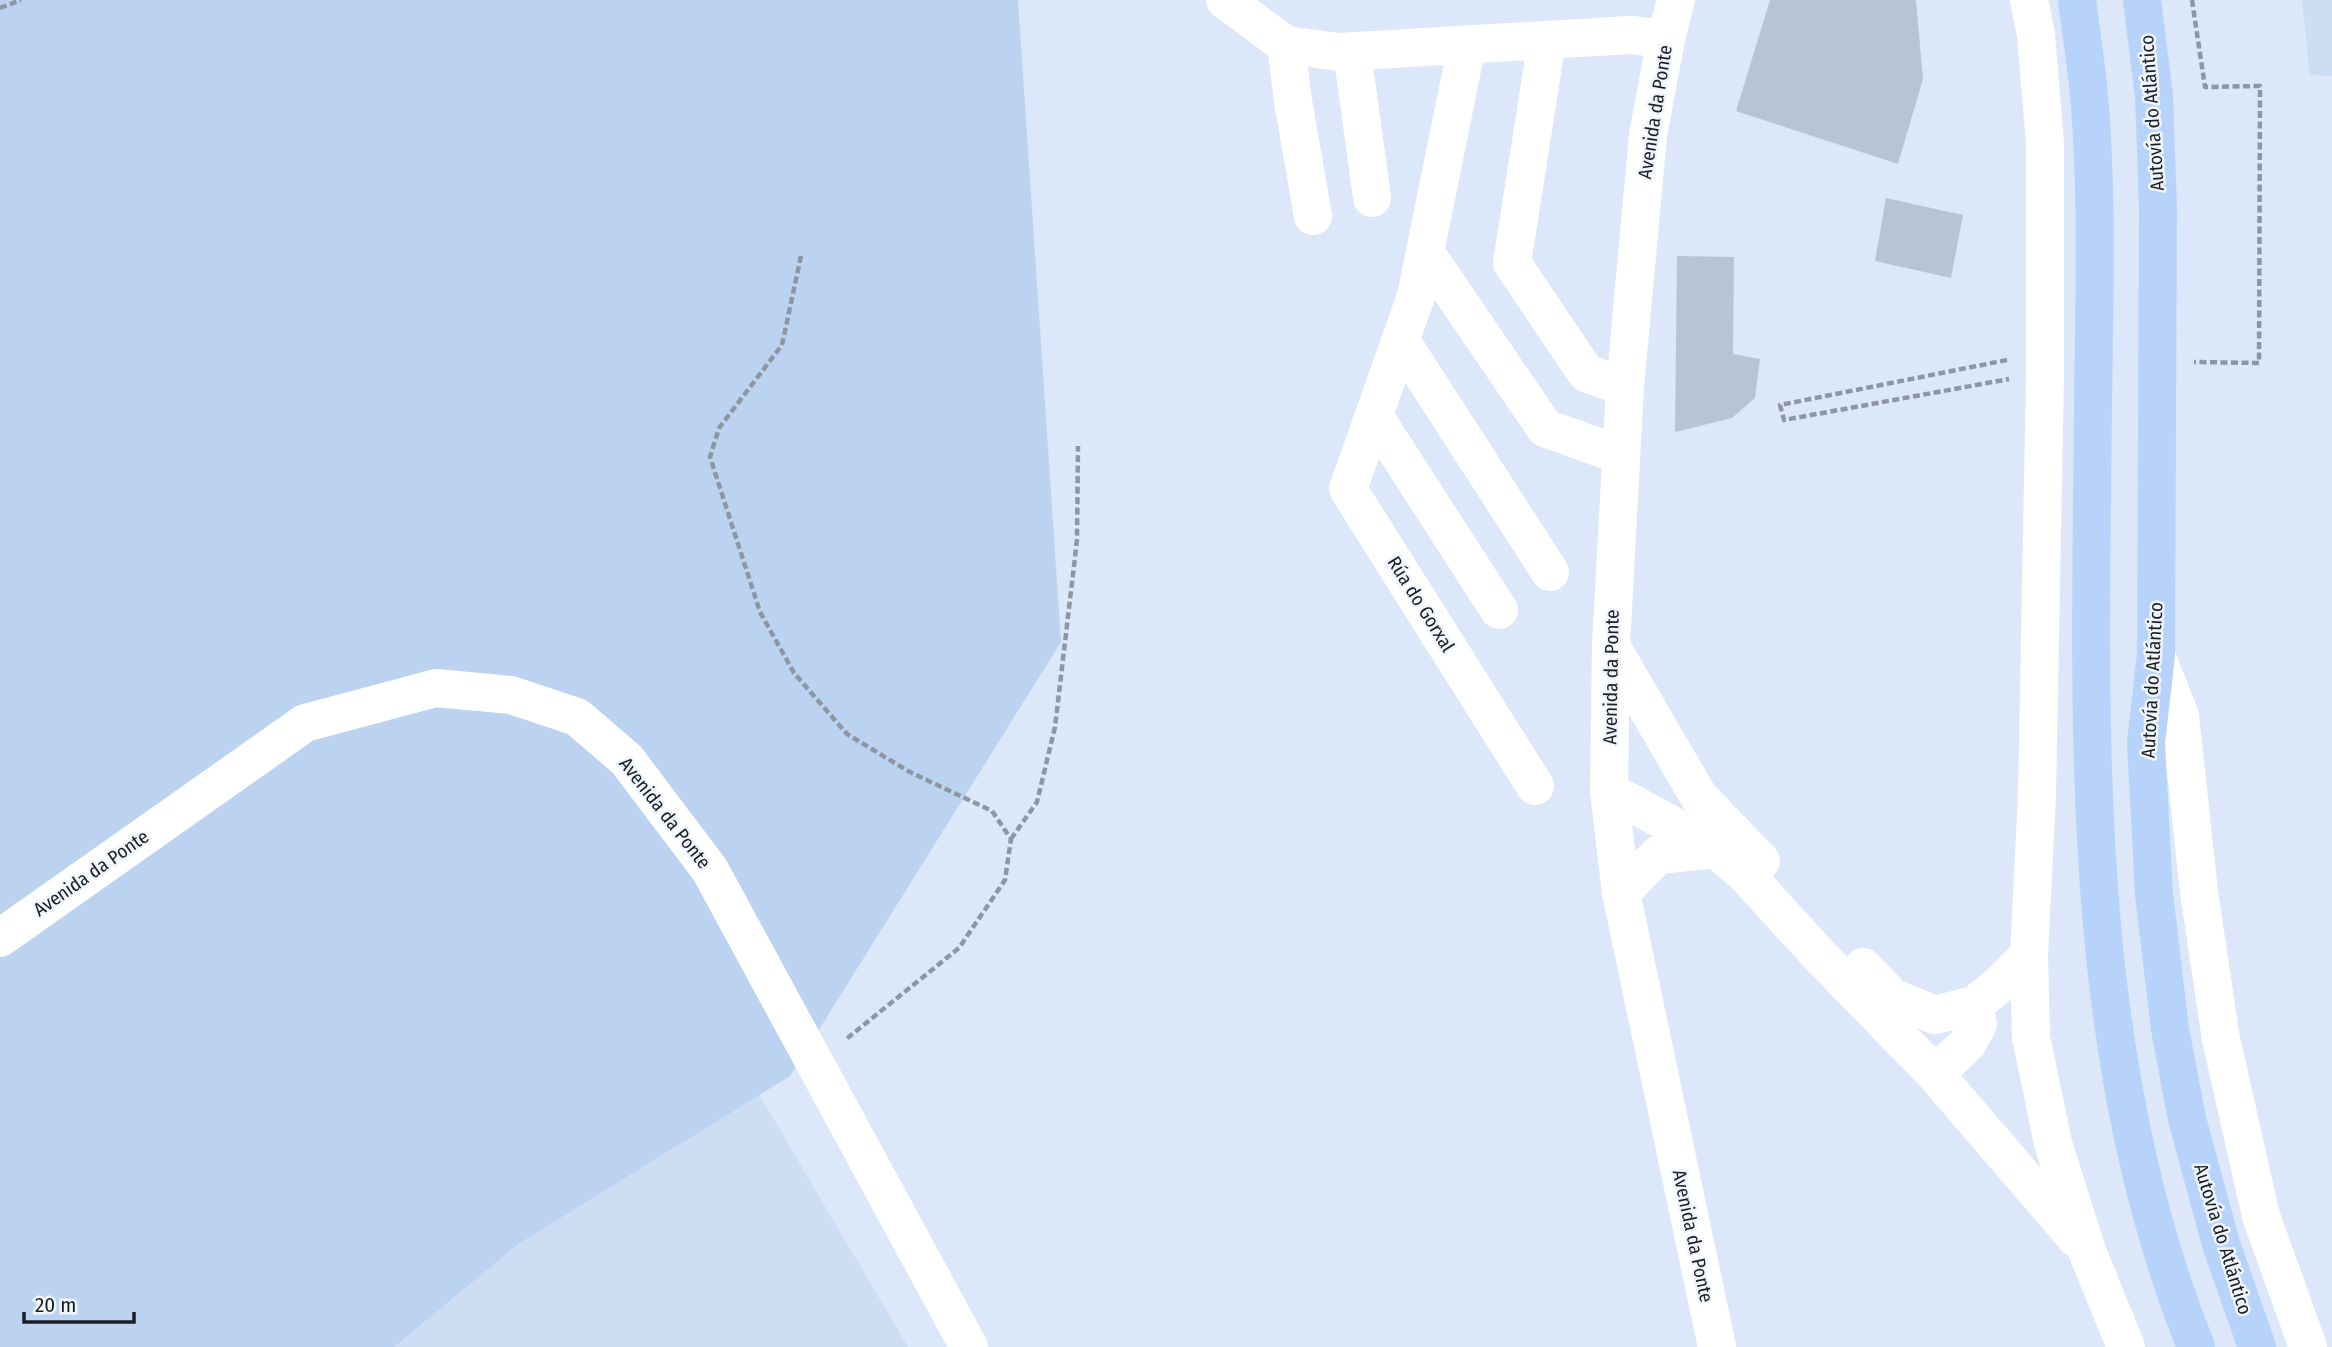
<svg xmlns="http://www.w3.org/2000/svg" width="2332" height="1347" font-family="'Fira Sans Condensed',sans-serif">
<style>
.built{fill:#ccddf4}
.green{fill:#bbd2f0}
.building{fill:#b8c4d4}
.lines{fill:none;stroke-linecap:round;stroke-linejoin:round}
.path{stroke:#8d96a2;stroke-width:4.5;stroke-dasharray:7 3.5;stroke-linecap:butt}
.minor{stroke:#fff;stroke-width:38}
.highway{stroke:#b8d3f9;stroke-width:38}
.labels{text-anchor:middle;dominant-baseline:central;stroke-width:5;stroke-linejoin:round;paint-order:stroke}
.street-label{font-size:19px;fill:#1a1f24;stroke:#f0f5fc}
</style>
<rect width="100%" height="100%" fill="#dce8f9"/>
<!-- built -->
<path class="built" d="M2302 0H2332V76L2310 75Z
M731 1047 908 1347H117Z"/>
<!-- green -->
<path class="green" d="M0 0H1018L1061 642 790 1076 518 1244 394 1347H0Z"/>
<!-- building -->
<path class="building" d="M1770 0H1916L1923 79 1898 164 1736 111Z
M1886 198 1963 215 1951 278 1875 261Z
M1677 256 1734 257 1733 354 1760 359 1755 398 1732 418 1675 432Z"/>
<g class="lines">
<!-- path -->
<path class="path" d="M2192 0 2205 87 2260 86 2259 363 2194 362
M0 8 21 0
M801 256 782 345 719 428 710 457 760 612 794 673 847 734 908 771 992 811 1011 839 1005 880 959 948 845 1040
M2007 360 1780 405 1784 420 2009 379
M1011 839 1037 802 1055 727 1077 540 1078 446"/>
<!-- minor -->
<path class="minor" d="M1225 0 1286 45 1340 52 1631 35 1666 39
M1676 0 1666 39 1648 135 1625 387 1611 646 1609 791 1621 893 1717 1347
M2029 0 2036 35 2045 143V377L2037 794 2029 955 2031 1037 2053 1143 2087 1251 2126 1347
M1547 40 1512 263 1586 373 1625 387
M1286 45 1293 101 1313 216
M1467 45 1416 296 1348 489 1535 786
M1352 51 1372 198
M1425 252 1545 428 1620 455
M1401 341 1550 572
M1374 416 1499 610
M1611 646 1699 797 1761 861
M2156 655 2180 716 2199 892 2221 1039 2261 1216 2308 1347
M1609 791 1716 849
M1621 893 1658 855 1716 849 1744 873 1819 955 1935 1074 2076 1238
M0 938 305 723 436 688 511 695 577 717 627 760 710 870 969 1347
M1863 967 1892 997 1935 1015 1974 1005 2000 984 2029 955
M1935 1074 1967 1044 1978 1024 1974 1005"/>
<!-- highway -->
<path class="highway" d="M2077 0C2081 32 2086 63 2089 95 2098 199 2094 305 2093 409 2090 723 2077 1050 2196 1347
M2142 0 2154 96 2158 208 2156 655 2146 743 2154 894 2170 1029 2187 1119 2221 1244 2257 1347"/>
</g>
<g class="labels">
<!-- street labels -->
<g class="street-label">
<text transform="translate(1655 112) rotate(-81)">Avenida da Ponte</text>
<text transform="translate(2152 113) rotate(-94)">Autovía do Atlántico</text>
<text transform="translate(1421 604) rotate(58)">Rúa do Gorxal</text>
<text transform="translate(1611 677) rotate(-89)">Avenida da Ponte</text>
<text transform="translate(2152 680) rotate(-87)">Autovía do Atlántico</text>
<text transform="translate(665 813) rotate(52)">Avenida da Ponte</text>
<text transform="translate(91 873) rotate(-35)">Avenida da Ponte</text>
<text transform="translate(1693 1236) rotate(78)">Avenida da Ponte</text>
<text transform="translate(2223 1239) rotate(73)">Autovía do Atlántico</text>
</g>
</g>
<!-- scale -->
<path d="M24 1312v10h110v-10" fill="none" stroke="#1a1f24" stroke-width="3.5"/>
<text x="35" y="1312" font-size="21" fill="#1a1f24" stroke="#f0f5fc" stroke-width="5" paint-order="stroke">20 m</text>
</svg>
